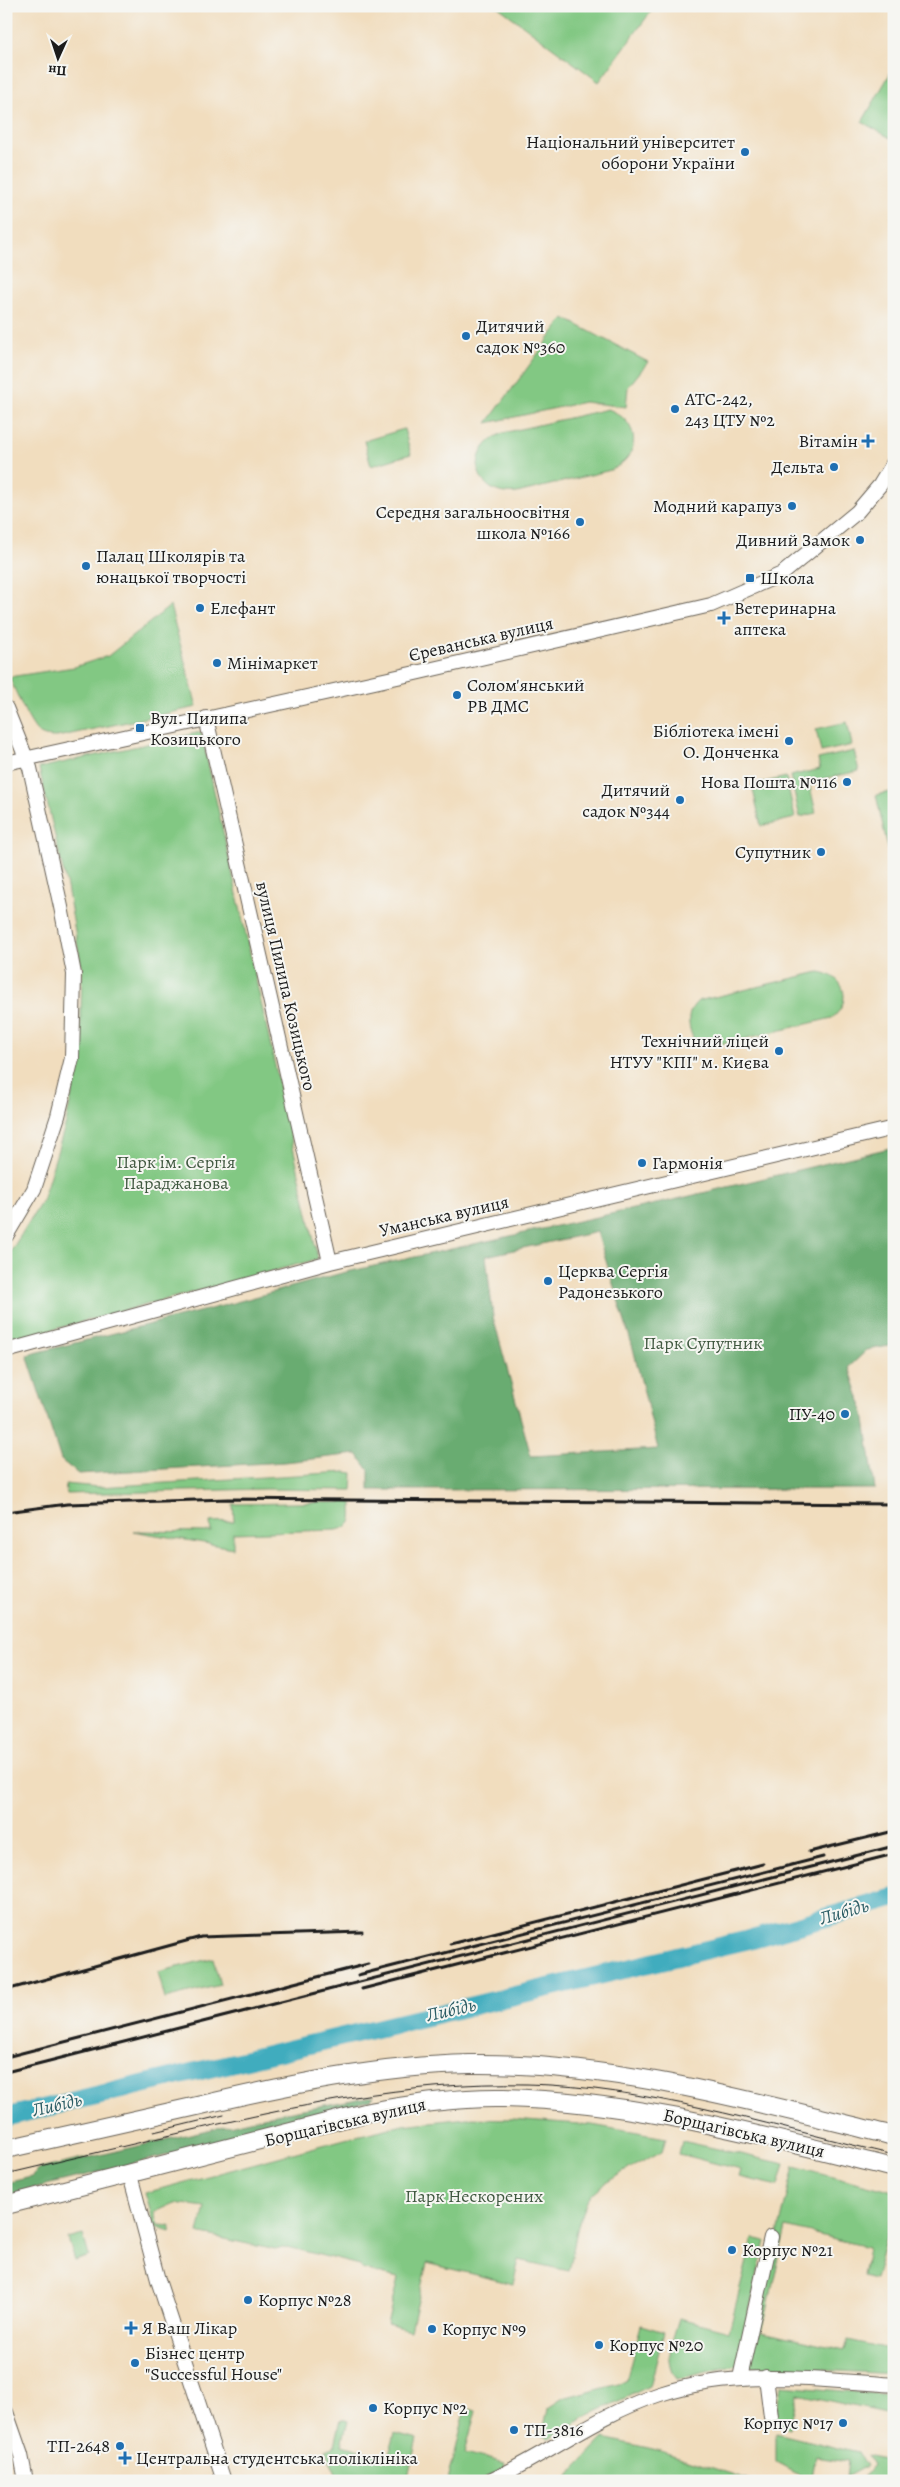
<svg xmlns="http://www.w3.org/2000/svg" width="900" height="2487" font-family="Alegreya,serif">
<style>
.green{fill:#82c883;stroke:#4f7250}
.forest{fill:#69ac71;stroke:#426446;fill-rule:evenodd}
.lines{fill:none;stroke-linecap:round;stroke-linejoin:round}
.river{stroke:#3facbe;stroke-width:19}
.minor-casing{stroke:#676055;stroke-width:16}
.major-casing{stroke:#676055;stroke-width:20}
.minor{stroke:#fff;stroke-width:14}
.major{stroke:#fff;stroke-width:18}
.tram{stroke:#1c1c1c;stroke-width:1}
.rail{stroke:#1c1c1c;stroke-width:3}
.poi-dot{fill:#1f6fb2;stroke:#f6f6f2;stroke-width:2}
.labels{text-anchor:middle;dominant-baseline:central;stroke-width:4;stroke-linejoin:round;paint-order:stroke}
.poi-label{font-size:18px;fill:#1c1c1c;stroke:#f6f6f2;text-anchor:start}
.street-label{font-size:18px;fill:#1c1c1c;stroke:#f6f6f2}
.park-label{font-size:18px;fill:#405840;stroke:#f6f6f2}
.water-label{font-size:19px;font-style:italic;fill:#2c5d65;stroke:#f6f6f2}
</style>
<rect width="100%" height="100%" fill="#f6f6f2"/>
<filter id="ink" filterUnits="userSpaceOnUse"><feTurbulence type="fractalNoise" baseFrequency=".02" numOctaves="2"/><feDisplacementMap in="SourceGraphic" scale="10" xChannelSelector="R" yChannelSelector="G"/><feConvolveMatrix kernelMatrix="1 2 1 2 8 2 1 2 1" color-interpolation-filters="sRGB"/></filter>
<filter id="wash" filterUnits="userSpaceOnUse"><feTurbulence type="fractalNoise" baseFrequency=".0096" numOctaves="4" result="noise"/><feDisplacementMap in="SourceGraphic" scale="20" xChannelSelector="R" yChannelSelector="G"/><feGaussianBlur stdDeviation="1.12" result="paint"/><feColorMatrix in="noise" values="0 0 0 0 0 0 0 0 0 0 0 0 0 0 0 0 0 1.4 0 .05"/><feComposite in="paint" operator="in"/></filter>
<g filter="url(#wash)">
<rect width="100%" height="100%" fill="#f1ddbe"/>
<!-- green -->
<path class="green" d="M497 6H655L599 82Z
M891 72 894 74V140L862 122Z
M564 318 648 362 628 387 626 407 584 402 487 423Z
M608 409C640 421 643 455 611 470L517 493C474 498 463 450 503 433Z
M404 429 411 454 371 466 364 441Z
M170 606 197 707 57 737C51 737 44 737 39 733 28 723 16 691 9 677L74 667 108 656Z
M847 722 852 745 821 752 816 729Z
M201 732 318 1259 6 1342V1259L42 1201 66 1123 80 1054 82 970 67 887 39 768Z
M854 751 859 771 809 782 816 813 800 817 790 776 820 769 818 759Z
M786 777 795 818 761 826 752 785Z
M894 791V875L876 795Z
M819 972C845 975 853 1002 832 1018L710 1047 694 1040C687 1025 686 1012 698 1001Z
M346 1472 353 1473 352 1490 265 1489 67 1494 65 1484 99 1487Z
M352 1502C352 1519 356 1525 337 1530L233 1533V1548L133 1531 211 1532 210 1522 234 1521 233 1504Z
M213 1958 220 1985 165 1999 158 1972Z
M467 2118 513 2119 592 2125 666 2138 662 2151C644 2161 601 2182 590 2197 577 2213 574 2251 569 2271L519 2260 513 2284 427 2263 411 2330 387 2324 398 2278 361 2269 359 2265 288 2247 275 2250 198 2233 205 2207 175 2203 155 2212 159 2225 171 2226 170 2232 155 2227 145 2193 356 2136 403 2125Z
M682 2141 785 2164 779 2186 739 2177 741 2170 679 2154Z
M794 2166 894 2192V2219L891 2218 875 2279 863 2276 868 2247 786 2227 762 2332 845 2350 848 2340 894 2350V2374L747 2366Z
M83 2235 89 2256 75 2261 68 2239Z
M753 2238 765 2241 737 2365 677 2379C663 2360 673 2339 679 2318L729 2331Z
M641 2325 664 2332 650 2386 589 2415 549 2439 542 2437 548 2408 563 2398 626 2381Z
M781 2386 894 2395V2415L798 2394 789 2428 774 2425Z
M466 2407 476 2410 465 2453 505 2463 504 2470 479 2481H448Z
M341 2419 348 2421 342 2445 388 2458 395 2433 417 2439 407 2481H339L325 2449 335 2445Z
M776 2433 858 2453 866 2466 846 2477 848 2461 816 2456 812 2477 808 2480 776 2463Z
M604 2438 657 2450 753 2481H563Z
M867 2455 894 2462V2481H860L873 2465Z"/>
<!-- forest -->
<path class="forest" d="M894 1147V1345L867 1350 849 1367 864 1413 875 1489 369 1490V1470L357 1454 285 1462 78 1474 61 1460 27 1355 222 1306 342 1273 665 1202ZM597 1232 633 1348 658 1449 531 1456 493 1317 486 1256Z
M374 2096 371 2100 176 2153 6 2195V2183L31 2177 40 2169 276 2114Z"/>
<g class="lines">
<!-- river -->
<path class="river" d="M6 2117 747 1940 894 1898"/>
</g>
</g>
<g filter="url(#ink)">
<g class="lines">
<defs>
<path id="minor" d="M6 708 30 768 61 907 74 974 72 1058 58 1116 34 1189 6 1236
M206 718 330 1262
M6 763 411 674 711 605 782 574 857 512 880 485 894 462
M6 1351 330 1262 894 1128
M130 2175 158 2280 224 2481
M766 2377 771 2417
M740 2378 771 2237
M6 2412 21 2455 26 2481
M490 2481C547 2454 599 2414 660 2394 736 2369 815 2379 894 2385"/>
<path id="major" d="M6 2149C70 2135 133 2120 197 2106 286 2085 377 2066 470 2064 615 2062 754 2102 894 2136
M6 2205 369 2112C414 2104 459 2097 504 2098 637 2101 765 2137 894 2168"/>
</defs>
<!-- minor casing -->
<use href="#minor" class="minor-casing"/>
<!-- major casing -->
<use href="#major" class="major-casing"/>
<!-- minor -->
<use href="#minor" class="minor"/>
<!-- major -->
<use href="#major" class="major"/>
<!-- tram -->
<path class="tram" d="M154 2132 224 2115
M6 2174C70 2159 133 2144 197 2129 315 2102 428 2078 551 2085 665 2092 783 2129 894 2155"/>
<!-- rail -->
<path class="rail" d="M6 1512 67 1504 228 1499 894 1504
M809 1852 894 1831
M450 1944 763 1864
M358 1975 823 1857
M362 1989 894 1854
M6 1990 201 1937 362 1932
M6 2057 368 1964
M6 2072 894 1846"/>
</g>
</g>
<!-- markers -->
<g class="poi-dot">
<circle cx="745" cy="152" r="5"/>
<circle cx="466" cy="336" r="5"/>
<circle cx="675" cy="409" r="5"/>
<path d="M865.5 433.5h5v5h5v5h-5v5h-5v-5h-5v-5h5z"/>
<circle cx="834" cy="467" r="5"/>
<circle cx="792" cy="506" r="5"/>
<circle cx="580" cy="522" r="5"/>
<circle cx="860" cy="540" r="5"/>
<circle cx="86" cy="566" r="5"/>
<rect x="745" y="573" width="10" height="10" rx="2.5"/>
<circle cx="200" cy="608" r="5"/>
<path d="M721.5 610.5h5v5h5v5h-5v5h-5v-5h-5v-5h5z"/>
<circle cx="217" cy="663" r="5"/>
<circle cx="457" cy="695" r="5"/>
<rect x="135" y="723" width="10" height="10" rx="2.5"/>
<circle cx="789" cy="741" r="5"/>
<circle cx="847" cy="782" r="5"/>
<circle cx="680" cy="800" r="5"/>
<circle cx="821" cy="852" r="5"/>
<circle cx="779" cy="1051" r="5"/>
<circle cx="642" cy="1163" r="5"/>
<circle cx="548" cy="1281" r="5"/>
<circle cx="845" cy="1414" r="5"/>
<circle cx="732" cy="2250" r="5"/>
<circle cx="248" cy="2300" r="5"/>
<path d="M128.5 2320.5h5v5h5v5h-5v5h-5v-5h-5v-5h5z"/>
<circle cx="432" cy="2329" r="5"/>
<circle cx="599" cy="2345" r="5"/>
<circle cx="135" cy="2363" r="5"/>
<circle cx="373" cy="2408" r="5"/>
<circle cx="843" cy="2423" r="5"/>
<circle cx="514" cy="2430" r="5"/>
<circle cx="120" cy="2446" r="5"/>
<path d="M122.5 2450.5h5v5h5v5h-5v5h-5v-5h-5v-5h5z"/>
</g>
<g class="labels">
<!-- poi labels -->
<g class="poi-label">
<text x="735" y="142" text-anchor="end">Національний університет<tspan x="735" dy="21">оборони України</tspan></text>
<text x="476" y="326">Дитячий<tspan x="476" dy="21">садок №360</tspan></text>
<text x="685" y="399">АТС-242,<tspan x="685" dy="21">243 ЦТУ №2</tspan></text>
<text x="858" y="441" text-anchor="end">Вітамін</text>
<text x="824" y="467" text-anchor="end">Дельта</text>
<text x="782" y="506" text-anchor="end">Модний карапуз</text>
<text x="570" y="512" text-anchor="end">Середня загальноосвітня<tspan x="570" dy="21">школа №166</tspan></text>
<text x="850" y="540" text-anchor="end">Дивний Замок</text>
<text x="96" y="556">Палац Школярів та<tspan x="96" dy="21">юнацької творчості</tspan></text>
<text x="760" y="578">Школа</text>
<text x="210" y="608">Елефант</text>
<text x="734" y="608">Ветеринарна<tspan x="734" dy="21">аптека</tspan></text>
<text x="227" y="663">Мінімаркет</text>
<text x="467" y="685">Солом'янський<tspan x="467" dy="21">РВ ДМС</tspan></text>
<text x="150" y="718">Вул. Пилипа<tspan x="150" dy="21">Козицького</tspan></text>
<text x="779" y="731" text-anchor="end">Бібліотека імені<tspan x="779" dy="21">О. Донченка</tspan></text>
<text x="837" y="782" text-anchor="end">Нова Пошта №116</text>
<text x="670" y="790" text-anchor="end">Дитячий<tspan x="670" dy="21">садок №344</tspan></text>
<text x="811" y="852" text-anchor="end">Супутник</text>
<text x="769" y="1041" text-anchor="end">Технічний ліцей<tspan x="769" dy="21">НТУУ "КПІ" м. Києва</tspan></text>
<text x="652" y="1163">Гармонія</text>
<text x="558" y="1271">Церква Сергія<tspan x="558" dy="21">Радонезького</tspan></text>
<text x="835" y="1414" text-anchor="end">ПУ-40</text>
<text x="742" y="2250">Корпус №21</text>
<text x="258" y="2300">Корпус №28</text>
<text x="142" y="2328">Я Ваш Лікар</text>
<text x="442" y="2329">Корпус №9</text>
<text x="609" y="2345">Корпус №20</text>
<text x="145" y="2353">Бізнес центр<tspan x="145" dy="21">"Successful House"</tspan></text>
<text x="383" y="2408">Корпус №2</text>
<text x="833" y="2423" text-anchor="end">Корпус №17</text>
<text x="524" y="2430">ТП-3816</text>
<text x="110" y="2446" text-anchor="end">ТП-2648</text>
<text x="136" y="2458">Центральна студентська поліклініка</text>
</g>
<!-- street labels -->
<g class="street-label">
<text transform="translate(481 639) rotate(-13)">Єреванська вулиця</text>
<text transform="translate(286 986) rotate(77)">вулиця Пилипа Козицького</text>
<text transform="translate(444 1216) rotate(-13)">Уманська вулиця</text>
<text transform="translate(345 2122) rotate(-13)">Борщагівська вулиця</text>
<text transform="translate(744 2133) rotate(13)">Борщагівська вулиця</text>
</g>
<!-- park labels -->
<g class="park-label">
<text x="176" y="1162">Парк ім. Сергія<tspan x="176" dy="21">Параджанова</tspan></text>
<text x="703" y="1343">Парк Супутник</text>
<text x="474" y="2196">Парк Нескорених</text>
</g>
<!-- water labels -->
<g class="water-label">
<text transform="translate(844 1912) rotate(-16)">Либідь</text>
<text transform="translate(451 2010) rotate(-13)">Либідь</text>
<text transform="translate(57 2105) rotate(-13)">Либідь</text>
</g>
</g>
<!-- margin -->
<rect width="900" height="2487" fill="none" stroke="#f6f6f2" stroke-width="25"/>
<!-- north arrow -->
<g transform="translate(58 58) rotate(183)" stroke="#f6f6f2" stroke-width="4" paint-order="stroke">
<path d="M0-4L9 19L0 12L-9 19Z" fill="#1c1c1c"/>
<text y="-8" font-size="14" font-weight="bold" text-anchor="middle" fill="#1c1c1c">Пн</text>
</g>
</svg>
